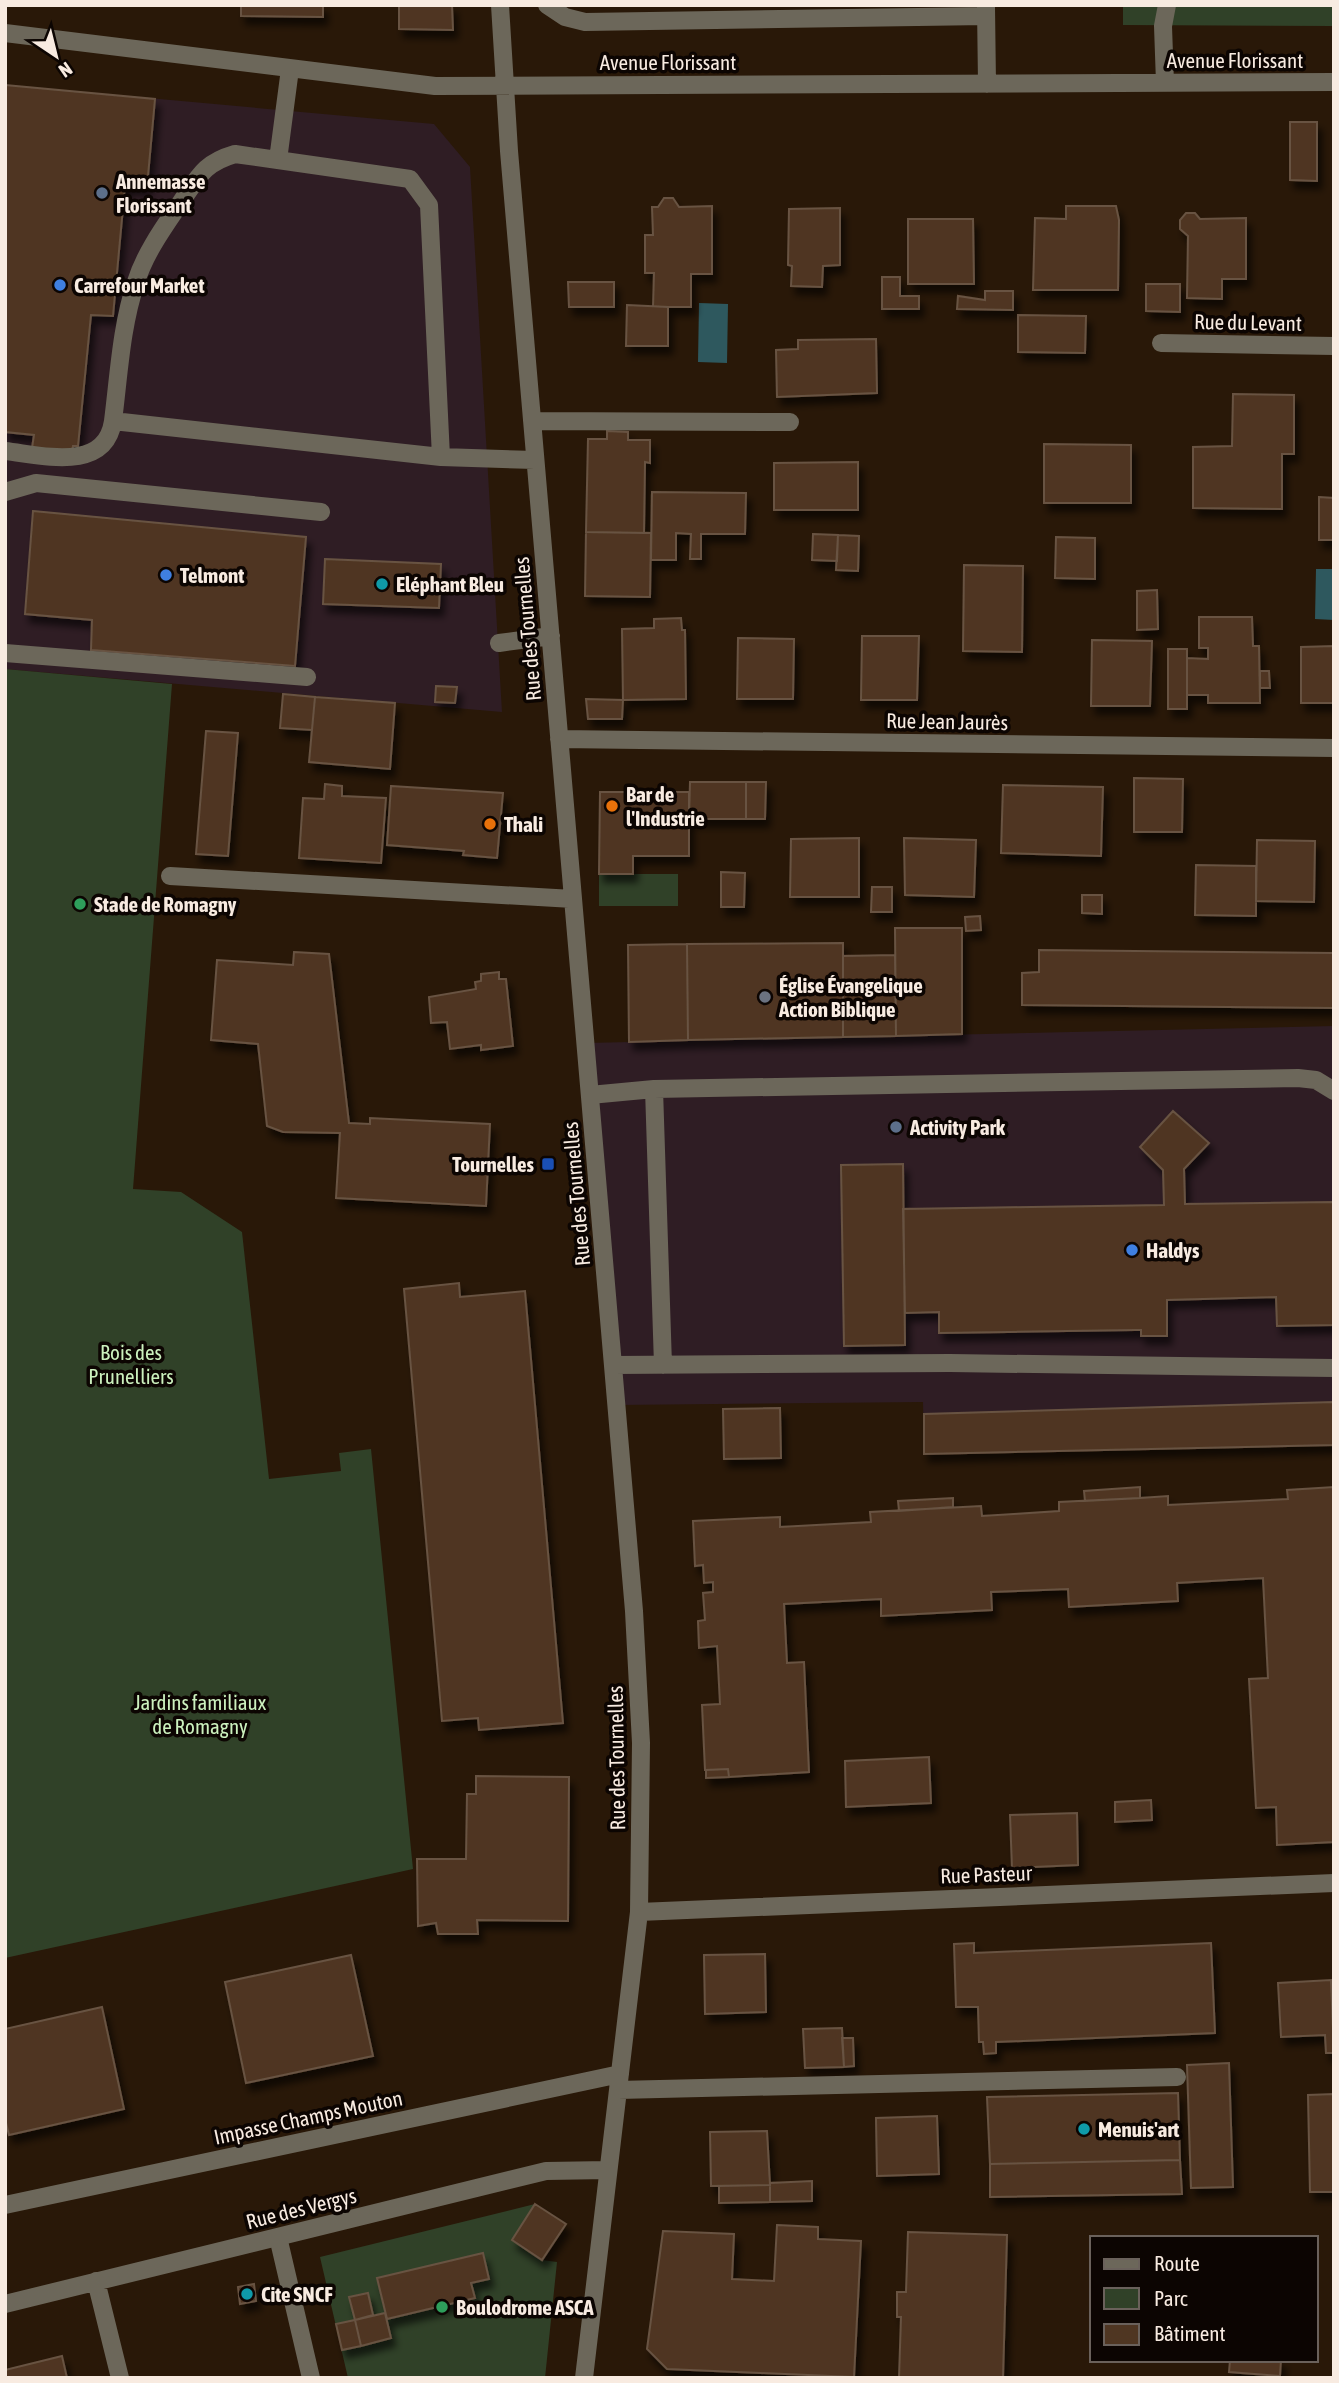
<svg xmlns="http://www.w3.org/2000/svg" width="1339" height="2383" font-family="'Asap Condensed',sans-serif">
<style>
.commercial{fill:#2f1d24}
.green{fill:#304128}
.water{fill:#2e585e}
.building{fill:#4f3622;stroke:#685342;stroke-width:2;filter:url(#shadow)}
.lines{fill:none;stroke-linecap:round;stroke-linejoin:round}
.minor{stroke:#6c675a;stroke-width:18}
.service-dot{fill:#5c6f8a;stroke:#0c0502;stroke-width:2.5}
.shop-dot{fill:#3f7fe0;stroke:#0c0502;stroke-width:2.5}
.culture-dot{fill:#0f9aa8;stroke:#0c0502;stroke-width:2.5}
.food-dot{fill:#e8710a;stroke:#0c0502;stroke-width:2.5}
.leisure-dot{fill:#2e9e5b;stroke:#0c0502;stroke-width:2.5}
.worship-dot{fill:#6b7280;stroke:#0c0502;stroke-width:2.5}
.transit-dot{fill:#1a4fb4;stroke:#0c0502;stroke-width:2.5}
.labels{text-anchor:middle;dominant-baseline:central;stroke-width:7;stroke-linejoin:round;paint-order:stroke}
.street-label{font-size:21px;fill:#f8ebe1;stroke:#0c0502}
.poi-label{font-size:21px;font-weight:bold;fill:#f8ebe1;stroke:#0c0502;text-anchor:start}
.park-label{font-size:21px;fill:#ccf1be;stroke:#0c0502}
</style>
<defs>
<filter id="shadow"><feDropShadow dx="4.5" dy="8" stdDeviation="3.5" flood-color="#0009"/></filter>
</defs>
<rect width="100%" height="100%" fill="#291808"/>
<!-- commercial -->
<path class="commercial" d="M5 85 434 124 470 167 502 712 5 669Z
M1334 1026V1445L924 1454 923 1402 616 1405 586 1043Z"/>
<!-- green -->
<path class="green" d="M1123 5H1334V26L1123 25Z
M5 669 172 684 133 1189 181 1192 242 1232 269 1479 341 1471 339 1453 371 1449 413 1869 5 1958Z
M599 874H678V906H599Z
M535 2204 566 2224 542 2260 557 2262 545 2378H348L320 2257Z"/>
<!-- water -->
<path class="water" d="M699 303 728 304 727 363 698 362Z
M1316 569H1334V620L1315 619Z"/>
<!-- building -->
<path class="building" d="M241 5H323V17L241 16Z
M399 5H452L453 30 399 29Z
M5 85 155 99 147 187 125 186 113 316 91 315 78 446H73L72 452 32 448 34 435 5 432Z
M1290 122H1317V181L1290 180Z
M664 198H673L679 207 712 206V274H691V307H653L654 273H645V235H653L652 207H658Z
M1066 206H1116L1119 220 1118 290H1033L1035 218 1066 219Z
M840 208V265L823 266 822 287 791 286 792 266 788 265 789 209Z
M1186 213H1195L1200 219 1246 218V279H1222V299L1187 298 1188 236 1180 229V220Z
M908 219H973L974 284H908Z
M882 277H900V296H919V309H882Z
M568 282H614V307H569Z
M1146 284H1180V312L1146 311Z
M985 291H1013V310L957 309 958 296 985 300Z
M627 305 668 307V346H626Z
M1018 315 1086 316 1085 353 1018 352Z
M876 339 877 393 777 397 776 350 798 349V340Z
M1233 394 1294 395V454H1282V509L1193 508V447L1232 446Z
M607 431 628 432V440H650V463L645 462 644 533 586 532 588 439H607Z
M1044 444 1131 445V503H1044Z
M858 462V510H774V463Z
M652 492 746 493 745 534H701V559H690L691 534 676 533V560H651Z
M1319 497 1334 498V540H1319Z
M33 511 306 537 295 666 91 650 92 620 25 614Z
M586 532 651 533 650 597 585 596Z
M813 534 838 535 837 561 812 560Z
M838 535 859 536 858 571 836 570Z
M1056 537 1095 538V579L1055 578Z
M325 559 441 564 439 608 323 604Z
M964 565 1023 566 1022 652 963 651Z
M1157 590 1158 629 1137 630V591Z
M1199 617H1252L1253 646H1259L1260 703H1208V695H1187V658L1208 659V648H1199Z
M681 618 682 630H685L686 699 623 700 622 629 654 628V619Z
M862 636H919L917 700H861Z
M738 638 794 639 793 699H737Z
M1092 640 1152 641 1150 706H1091Z
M1334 646V703H1301V647Z
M1168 649H1187V709H1168Z
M1260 671H1269L1270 688H1260Z
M436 686 457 687 455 703 435 702Z
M283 694 315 697 312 730 280 728Z
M315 697 395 703 390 769 309 762Z
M586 699 623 700 622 719H588Z
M206 731 238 733 228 856 196 854Z
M1134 778 1183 779 1182 832H1134Z
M690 782H746V819H689Z
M746 782H766L765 819H746Z
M325 784 342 786V796L386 798 381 863 299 858 303 798 324 799Z
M1003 785 1103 787 1101 856 1001 853Z
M391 786 503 793 497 858 463 855 464 851 387 845Z
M600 792H689V856H633V874H599Z
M859 838V897H790L791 839Z
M904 838 976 840 974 897 905 895Z
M1257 840 1315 841 1314 902 1256 901Z
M1196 865 1256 866V916L1195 915Z
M721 872 745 873 744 907H721Z
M872 887H892V912H871Z
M1082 895H1102V914L1082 913Z
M980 916 981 930 966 931 965 917Z
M895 928H962V1034L896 1036Z
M843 943V1037L688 1040 687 944Z
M687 944 688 1040 629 1042 628 945Z
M1039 950 1334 953V1008L1022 1005V973L1039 972Z
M294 952 329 954 349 1123 370 1124V1118L490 1124 486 1206 336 1198 340 1133 283 1132 267 1126 258 1044 211 1040 217 960 293 965Z
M895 955 896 1036 843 1037V956Z
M499 972V979H506L513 1046 481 1050V1045L450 1049 447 1022 431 1023 429 997 476 989 475 982 481 981V974Z
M1173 1111 1209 1143 1184 1169 1185 1204 1334 1202V1325L1277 1326 1276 1297 1167 1300V1336H1141V1330H1135L939 1333V1312L905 1313 903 1209 1164 1205 1163 1170 1140 1147Z
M903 1164 905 1345 844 1346 841 1165Z
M459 1283 460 1297 525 1291 563 1723 479 1730 478 1718 442 1721 404 1289Z
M1334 1402V1445L924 1454V1414Z
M780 1408 781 1458 724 1459 723 1409Z
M1140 1487V1498L1085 1501 1084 1491Z
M1334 1487V1842L1277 1845 1276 1807 1256 1808 1249 1679 1268 1678 1263 1578 1177 1583 1178 1601 1069 1607 1068 1589 991 1592 992 1610 881 1616V1599L784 1604 787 1663 804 1662 809 1772 729 1777 728 1769 705 1770 702 1705 720 1704 717 1646 699 1648 698 1621 705 1620 703 1593 713 1592V1582L704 1583 703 1565 695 1566 693 1521 780 1517V1527L871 1522 870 1512 981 1506 982 1516 1059 1511V1502L1140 1498 1168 1496V1505L1288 1499 1287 1490Z
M953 1498V1507L899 1511 898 1501Z
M929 1757 931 1803 846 1807 845 1761Z
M728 1769 729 1777 706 1778V1770Z
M476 1776 569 1777 568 1921 477 1920 478 1934H438L436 1923 418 1926 417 1859H466L467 1794H476Z
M1151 1800 1152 1820 1115 1822V1802Z
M1077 1813 1078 1865 1012 1868 1010 1815Z
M974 1943V1953L1211 1943 1215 2033 996 2042V2053L984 2054 983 2042H979L978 2007H956L954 1944Z
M765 1954 766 2012 705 2014 704 1955Z
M351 1955 373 2056 246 2083 225 1982Z
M1331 1980 1334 2053H1326L1325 2035 1281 2037 1278 1983Z
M102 2007 124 2109 9 2135 5 2119V2029Z
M842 2028 844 2067 805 2068 803 2029Z
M842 2038H853L854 2066 844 2067Z
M1229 2063 1233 2187 1191 2188 1187 2065Z
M1178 2093 1180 2160 990 2164 987 2097Z
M1334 2094V2192H1310L1308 2095Z
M937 2116 939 2174 877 2176 876 2118Z
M767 2131 770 2185 711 2186 710 2132Z
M1180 2160 1182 2194 990 2197V2164Z
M812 2181V2201L770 2202V2183Z
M770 2185V2202L719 2203V2186Z
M535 2204 566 2224 542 2260 512 2240Z
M777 2225 818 2227V2239L861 2241 854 2377 667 2369 647 2349 663 2231 734 2234 732 2279 774 2281Z
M908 2232 1007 2235 1003 2378H899L901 2317H897V2292H906Z
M483 2253 489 2279 471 2283 475 2298 387 2319 377 2278Z
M254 2284 256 2301 240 2304 238 2287Z
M368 2293 373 2315 355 2320 349 2297Z
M385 2313 391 2338 361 2346 355 2320Z
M355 2320 361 2346 342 2350 336 2324Z
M62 2356 67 2378H5V2370Z
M1230 2360H1281L1280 2376 1229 2372Z"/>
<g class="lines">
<!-- minor -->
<path class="minor" d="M500 5 509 151 634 1611 641 1743 639 1912 584 2378
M547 5 565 17 585 22 986 16
M986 7 987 84
M5 33 435 86 1334 82
M1165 83 1163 26 1167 5
M278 160 290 69
M1161 343 1334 346
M532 421 790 422
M5 451C42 455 105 473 113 421
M441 457 429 205 410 179 235 154C204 163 199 176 181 202 164 227 145 253 136 282 121 327 119 374 113 421L441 457 535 460
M5 492 36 483 321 512
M499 643 551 636
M5 653 307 677
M559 739 1334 748
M170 876 573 899
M654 1089 663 1365
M590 1095 654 1089 1298 1078 1316 1080 1334 1091
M613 1365 950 1363 1334 1368
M639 1912 1334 1883
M618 2090 1177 2077
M5 2205 620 2074
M278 2237 311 2378
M96 2281 120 2378
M5 2304 546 2171 608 2170"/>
</g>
<!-- markers -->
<g class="service-dot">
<circle cx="102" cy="193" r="7"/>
<circle cx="896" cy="1127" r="7"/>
</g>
<g class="shop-dot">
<circle cx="60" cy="285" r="7"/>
<circle cx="166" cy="575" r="7"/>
<circle cx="1132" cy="1250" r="7"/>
</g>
<g class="culture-dot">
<circle cx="382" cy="584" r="7"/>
<circle cx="1084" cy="2129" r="7"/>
<circle cx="247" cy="2294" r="7"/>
</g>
<g class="food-dot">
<circle cx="612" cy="806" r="7"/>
<circle cx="490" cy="824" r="7"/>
</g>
<g class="leisure-dot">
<circle cx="80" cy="904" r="7"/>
<circle cx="442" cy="2307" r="7"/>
</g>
<circle class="worship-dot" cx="765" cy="997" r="7"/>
<rect class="transit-dot" x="541" y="1157" width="14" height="14" rx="3.5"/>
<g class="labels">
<!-- street labels -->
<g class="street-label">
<text x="1235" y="60">Avenue Florissant</text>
<text x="668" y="62">Avenue Florissant</text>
<text transform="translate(1248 322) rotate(1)">Rue du Levant</text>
<text transform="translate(527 629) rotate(-95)">Rue des Tournelles</text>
<text transform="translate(947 721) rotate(1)">Rue Jean Jaurès</text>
<text transform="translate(576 1194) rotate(-95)">Rue des Tournelles</text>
<text transform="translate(616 1758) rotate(-91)">Rue des Tournelles</text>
<text transform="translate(986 1874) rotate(-2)">Rue Pasteur</text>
<text transform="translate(308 2117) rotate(-12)">Impasse Champs Mouton</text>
<text transform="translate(301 2208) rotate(-14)">Rue des Vergys</text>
</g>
<!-- poi labels -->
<g class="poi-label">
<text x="116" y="181">Annemasse<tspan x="116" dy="24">Florissant</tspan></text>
<text x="74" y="285">Carrefour Market</text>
<text x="180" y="575">Telmont</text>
<text x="396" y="584">Eléphant Bleu</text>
<text x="626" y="794">Bar de<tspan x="626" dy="24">l'Industrie</tspan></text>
<text x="504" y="824">Thali</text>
<text x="94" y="904">Stade de Romagny</text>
<text x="779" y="985">Église Évangelique<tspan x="779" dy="24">Action Biblique</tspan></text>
<text x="910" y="1127">Activity Park</text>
<text x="534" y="1164" text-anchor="end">Tournelles</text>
<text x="1146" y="1250">Haldys</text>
<text x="1098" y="2129">Menuis'art</text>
<text x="261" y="2294">Cite SNCF</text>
<text x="456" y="2307">Boulodrome ASCA</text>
</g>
<!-- park labels -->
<g class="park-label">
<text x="131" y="1352">Bois des<tspan x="131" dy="24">Prunelliers</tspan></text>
<text x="200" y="1702">Jardins familiaux<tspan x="200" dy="24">de Romagny</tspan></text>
</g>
</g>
<!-- border -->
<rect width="1339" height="2383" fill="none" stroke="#f8ebe1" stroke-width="14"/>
<!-- legend -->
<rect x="1090" y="2236" width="228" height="126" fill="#0c0502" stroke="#6a615b" stroke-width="2"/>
<rect x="1104" y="2259" width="35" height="10" fill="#6c675a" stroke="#6a615b" stroke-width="2"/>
<text x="1154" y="2271" font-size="21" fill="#f8ebe1">Route</text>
<rect x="1104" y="2288" width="35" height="21" fill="#304128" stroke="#6a615b" stroke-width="2"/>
<text x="1154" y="2306" font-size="21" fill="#f8ebe1">Parc</text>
<rect x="1104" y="2324" width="35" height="21" fill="#4f3622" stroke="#6a615b" stroke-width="2"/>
<text x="1154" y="2341" font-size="21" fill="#f8ebe1">Bâtiment</text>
<!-- north arrow -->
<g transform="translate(56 56) rotate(145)" stroke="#0c0502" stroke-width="5" paint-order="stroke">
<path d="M0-5L12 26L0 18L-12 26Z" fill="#f8ebe1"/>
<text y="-10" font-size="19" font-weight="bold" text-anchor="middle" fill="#f8ebe1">N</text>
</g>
</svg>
